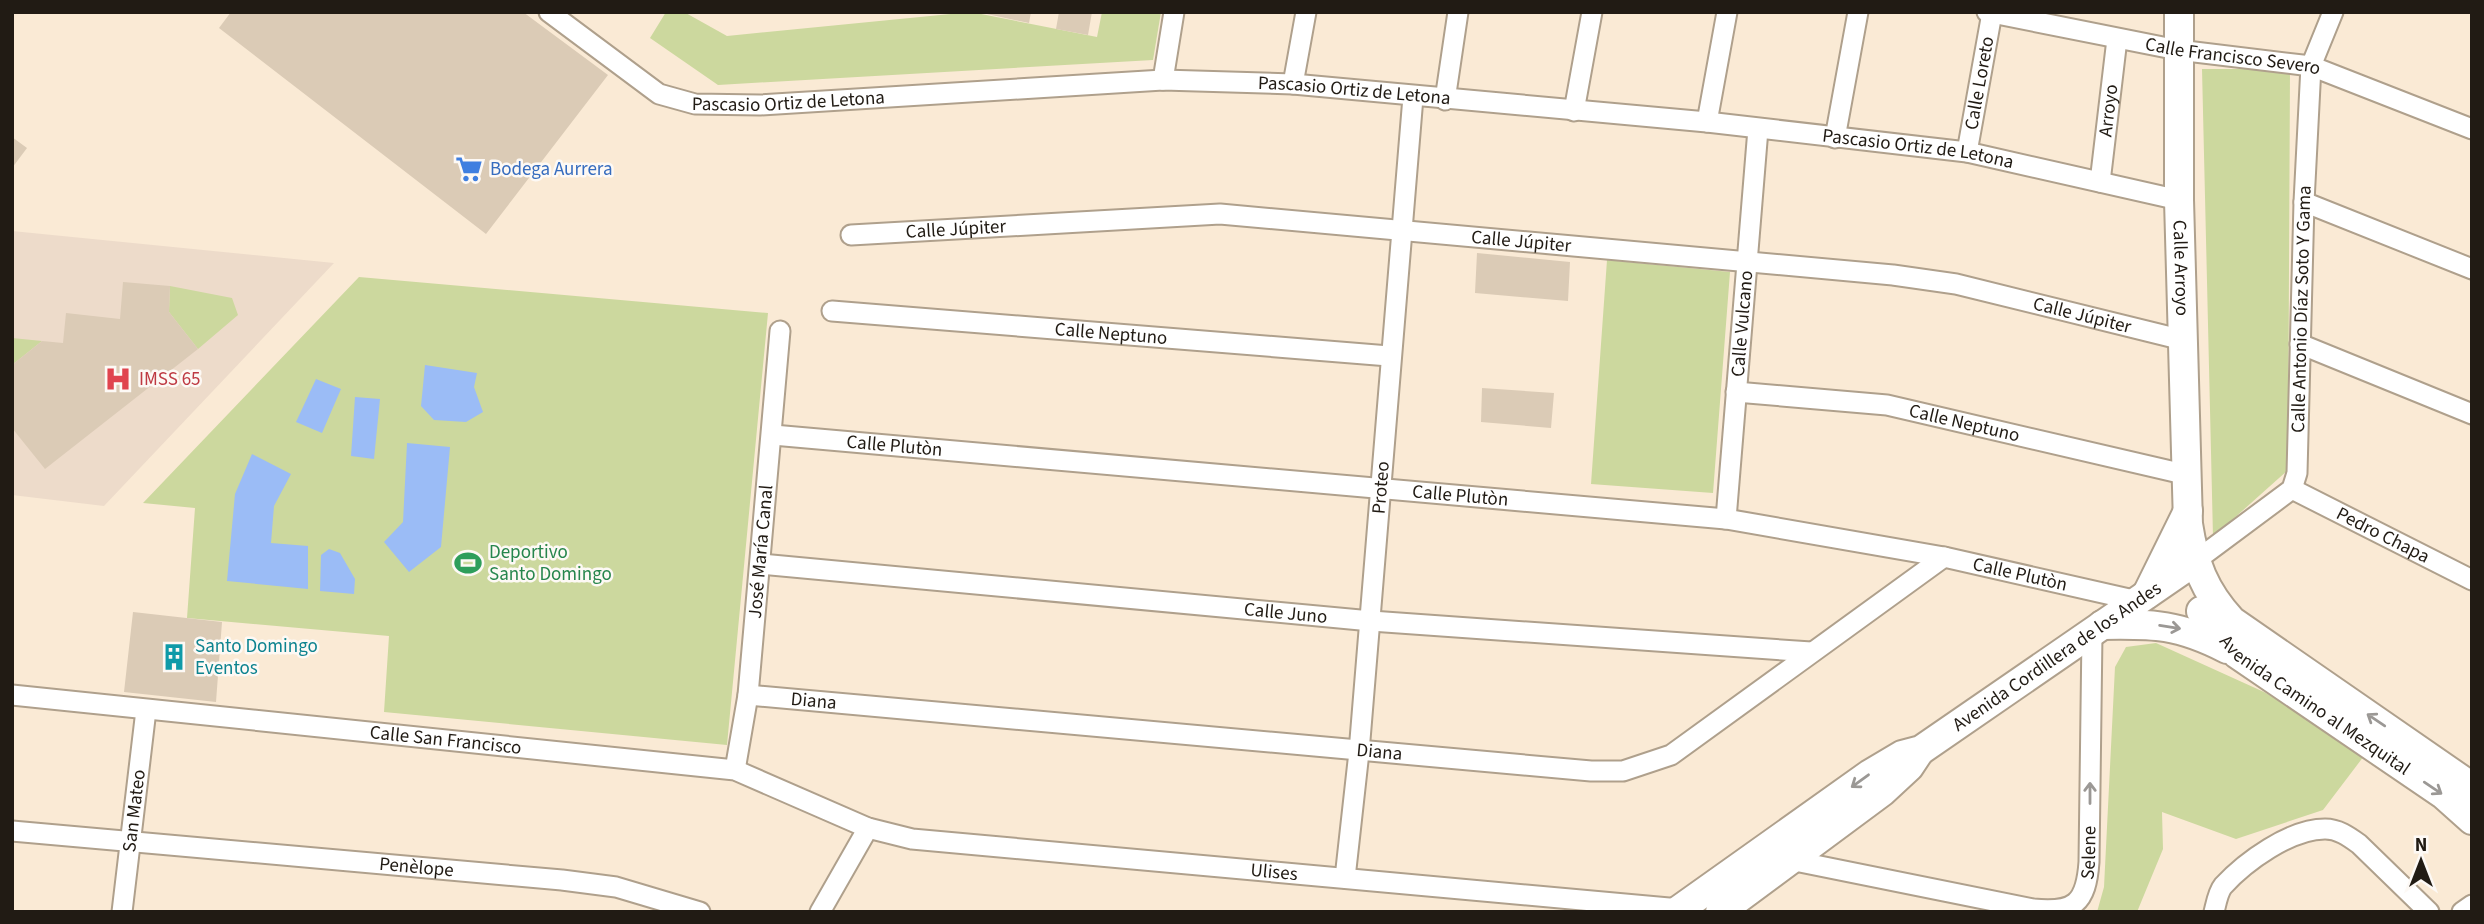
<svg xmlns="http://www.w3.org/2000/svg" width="2484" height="924" font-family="'Source Sans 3',sans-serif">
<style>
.medical{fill:#eddbca}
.green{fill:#ccd89e}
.water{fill:#9bbcf6}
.building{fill:#dbcbb6}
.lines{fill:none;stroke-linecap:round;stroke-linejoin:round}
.street-casing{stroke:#afa08c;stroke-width:23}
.secondary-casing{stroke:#afa08c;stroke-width:32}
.street{stroke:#fff;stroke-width:19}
.secondary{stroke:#fff;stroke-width:28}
.oneway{stroke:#9b9895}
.labels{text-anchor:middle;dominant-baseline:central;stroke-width:5;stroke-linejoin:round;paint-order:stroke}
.street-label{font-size:19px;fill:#211b14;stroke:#fdf9f5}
.shop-label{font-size:19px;fill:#366cbe;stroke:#fdf9f5;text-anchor:start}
.health-label{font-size:19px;fill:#be3a42;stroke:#fdf9f5;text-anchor:start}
.leisure-label{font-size:19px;fill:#27864d;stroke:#fdf9f5;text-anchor:start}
.culture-label{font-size:19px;fill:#0d838f;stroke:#fdf9f5;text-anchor:start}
</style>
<rect width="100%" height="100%" fill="#faead5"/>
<!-- medical -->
<path class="medical" d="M12 231 334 263 104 506 12 495Z"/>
<!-- green -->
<path class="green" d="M666 12H684L727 36 971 12 1097 37 1102 12H1161L1153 60 718 85 650 38Z
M2202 69H2290L2288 470 2213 537Z
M1607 260 1730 272 1713 493 1591 484Z
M359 277 768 313 727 745 384 712 389 636 187 618 195 508 143 503Z
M170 286 232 298 238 315 198 349 169 312Z
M12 338 42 341 12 365Z
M2156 643 2264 692 2367 752 2323 810 2236 839 2162 812 2163 849 2137 912H2097L2104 887 2115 667 2126 647Z"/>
<!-- water -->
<path class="water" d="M425 365 477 373 474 387 483 412 466 422 434 420 421 406Z
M316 379 341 389 322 433 296 422Z
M355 397 380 399 374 459 351 456Z
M407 443 450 447 441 547 409 572 384 542 403 522Z
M252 454 291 474 274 506 271 543 308 546V589L227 581 235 494Z
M329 549 340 553 355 579 354 594 320 591 321 555Z"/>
<!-- building -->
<path class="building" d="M231 12H523L608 75 486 234 219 28Z
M978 12H1031L1029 23Z
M1059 12H1092L1088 35 1056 29Z
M12 137 27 148 12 168Z
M1477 253 1570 262 1568 301 1475 293Z
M123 282 170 286 169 312 198 349 45 469 12 428V365L42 341 63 343 66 313 120 319Z
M1482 388 1554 393 1551 428 1481 422Z
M133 612 222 622 216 702 124 692Z"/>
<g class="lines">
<defs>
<g id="street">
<path id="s1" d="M549 12 659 94 695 104 760 105 1163 80 1293 84 1707 122 1967 152 2179 200"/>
<path id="s2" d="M1987 12 2178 50 2311 66 2472 129"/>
<path d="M1163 80 1174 12"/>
<path d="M1293 84 1306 12"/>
<path d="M1445 100 1458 12"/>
<path d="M1574 111 1592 12"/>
<path d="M1707 122 1727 12"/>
<path d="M1835 138 1858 12"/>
<path id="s3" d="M1967 152 1992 13"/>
<path id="s4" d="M2100 182 2117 39"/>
<path d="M2304 202 2472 269"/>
<path id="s5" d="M851 235 1220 214 1893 275 1956 284 2183 340"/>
<path id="s6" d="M832 311 1389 356"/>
<path d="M2300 344 2472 414"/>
<path id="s7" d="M1736 392 1887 405 2188 475"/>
<path id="s8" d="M773 435 1726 519 1944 557 2138 601"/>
<path id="s9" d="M2292 489 2472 580"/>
<path id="s10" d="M1726 519 1758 129"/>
<path id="s11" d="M2194 562 2292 489 2297 473 2304 202 2311 66 2333 12"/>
<path id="s12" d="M761 564 1371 621 1811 652"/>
<path id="s13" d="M12 695 735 770 868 828 912 839 1680 909"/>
<path id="s14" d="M748 695 1591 771H1623L1671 755 1944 557"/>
<path id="s15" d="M735 770 748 695 780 331"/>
<path id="s16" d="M12 831 562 880 616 887 700 912"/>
<path id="s17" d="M1790 860 2033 909C2074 913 2086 904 2089 862L2092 633"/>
<path id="s18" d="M1345 878 1359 752 1413 97"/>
<path id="s19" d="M122 912 146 710"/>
<path d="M820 912 868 828"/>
<path d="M2214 912C2216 904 2218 892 2223 886 2245 862 2290 829 2325 829 2338 829 2348 836 2359 844L2429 912"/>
<path d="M2462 912 2472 905"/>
</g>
<g id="secondary">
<path id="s20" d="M2179 12V200L2188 524C2194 563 2204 591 2232 621L2472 787"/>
<path d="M2147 594 2188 511"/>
<path id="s21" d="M2201 611 2237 654 2444 795 2472 820"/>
<path d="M2102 625C2155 624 2178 624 2227 649"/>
<path id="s22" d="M1676 912 1870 774 1902 755 1921 750 2194 562"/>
<path d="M1720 912 1882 792 1909 767 1919 752"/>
</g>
</defs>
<!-- street casing -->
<use href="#street" class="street-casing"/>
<!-- secondary casing -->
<use href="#secondary" class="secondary-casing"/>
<!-- street -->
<use href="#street" class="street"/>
<!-- secondary -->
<use href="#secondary" class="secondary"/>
</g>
<!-- one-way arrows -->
<defs><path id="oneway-shaft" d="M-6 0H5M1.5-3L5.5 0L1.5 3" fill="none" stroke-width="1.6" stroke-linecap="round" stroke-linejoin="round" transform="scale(1.75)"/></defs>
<g class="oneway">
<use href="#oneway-shaft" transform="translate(2170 627) rotate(9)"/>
<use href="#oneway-shaft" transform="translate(2376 720) rotate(-146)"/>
<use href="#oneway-shaft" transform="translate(1860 781) rotate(144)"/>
<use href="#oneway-shaft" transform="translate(2433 788) rotate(34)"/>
<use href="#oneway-shaft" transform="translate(2090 793) rotate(-90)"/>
</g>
<!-- icons -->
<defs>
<symbol id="supermarket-bare" viewBox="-9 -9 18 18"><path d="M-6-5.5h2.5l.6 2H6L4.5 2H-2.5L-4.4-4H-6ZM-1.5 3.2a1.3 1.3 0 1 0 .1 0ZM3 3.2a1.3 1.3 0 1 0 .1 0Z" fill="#3f7fe0" stroke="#fdf9f5" stroke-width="2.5" paint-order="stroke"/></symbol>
<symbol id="hospital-bare" viewBox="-9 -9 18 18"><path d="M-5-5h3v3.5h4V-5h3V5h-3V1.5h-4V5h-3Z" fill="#e0444e" stroke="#fdf9f5" stroke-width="2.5" paint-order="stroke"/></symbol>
<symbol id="stadium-bare" viewBox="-9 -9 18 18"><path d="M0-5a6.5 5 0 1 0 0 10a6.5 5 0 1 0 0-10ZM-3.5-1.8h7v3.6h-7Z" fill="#2e9e5b" stroke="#fdf9f5" stroke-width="2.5" paint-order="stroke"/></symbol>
<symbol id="building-bare" viewBox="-9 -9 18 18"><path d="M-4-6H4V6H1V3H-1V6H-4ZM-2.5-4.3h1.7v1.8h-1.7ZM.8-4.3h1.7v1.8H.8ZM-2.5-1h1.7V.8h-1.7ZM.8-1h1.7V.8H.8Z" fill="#0f9aa8" stroke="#fdf9f5" stroke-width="2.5" paint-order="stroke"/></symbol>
</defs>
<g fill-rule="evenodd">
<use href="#supermarket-bare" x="450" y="150" width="38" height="38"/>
<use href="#hospital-bare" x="99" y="360" width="38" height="38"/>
<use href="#stadium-bare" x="449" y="544" width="38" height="38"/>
<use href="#building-bare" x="155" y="638" width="38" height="38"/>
</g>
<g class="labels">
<!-- street labels -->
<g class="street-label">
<text stroke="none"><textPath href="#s2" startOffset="250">Calle Francisco Severo</textPath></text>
<text stroke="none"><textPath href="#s3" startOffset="70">Calle Loreto</textPath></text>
<text stroke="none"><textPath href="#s1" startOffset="835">Pascasio Ortiz de Letona</textPath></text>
<text stroke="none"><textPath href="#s1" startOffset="268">Pascasio Ortiz de Letona</textPath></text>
<text stroke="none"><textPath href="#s4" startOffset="72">Arroyo</textPath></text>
<text stroke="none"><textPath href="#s1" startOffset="1402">Pascasio Ortiz de Letona</textPath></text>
<text stroke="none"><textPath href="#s5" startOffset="105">Calle Júpiter</textPath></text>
<text stroke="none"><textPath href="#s5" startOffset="672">Calle Júpiter</textPath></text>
<text stroke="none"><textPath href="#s20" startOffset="256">Calle Arroyo</textPath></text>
<text stroke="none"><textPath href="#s11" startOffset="303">Calle Antonio Díaz Soto Y Gama</textPath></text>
<text stroke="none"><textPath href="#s5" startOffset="1239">Calle Júpiter</textPath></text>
<text stroke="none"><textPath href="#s10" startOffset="196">Calle Vulcano</textPath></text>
<text stroke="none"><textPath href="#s6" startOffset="280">Calle Neptuno</textPath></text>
<text stroke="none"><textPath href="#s7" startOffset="231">Calle Neptuno</textPath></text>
<text stroke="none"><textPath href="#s8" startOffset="122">Calle Plutòn</textPath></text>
<text stroke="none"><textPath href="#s18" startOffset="392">Proteo</textPath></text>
<text stroke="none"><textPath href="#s8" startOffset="690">Calle Plutòn</textPath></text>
<text stroke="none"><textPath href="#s9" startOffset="102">Pedro Chapa</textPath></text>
<text stroke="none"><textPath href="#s15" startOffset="220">José María Canal</textPath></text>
<text stroke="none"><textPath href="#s8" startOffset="1256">Calle Plutòn</textPath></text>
<text stroke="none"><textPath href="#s12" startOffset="527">Calle Juno</textPath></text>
<text stroke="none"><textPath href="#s22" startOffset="460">Avenida Cordillera de los Andes</textPath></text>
<text stroke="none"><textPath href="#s14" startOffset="66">Diana</textPath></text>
<text stroke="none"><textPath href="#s21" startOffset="149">Avenida Camino al Mezquital</textPath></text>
<text stroke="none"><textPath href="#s13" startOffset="436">Calle San Francisco</textPath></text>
<text stroke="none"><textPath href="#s14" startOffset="634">Diana</textPath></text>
<text stroke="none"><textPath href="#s19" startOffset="102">San Mateo</textPath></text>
<text stroke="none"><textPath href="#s17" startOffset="345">Selene</textPath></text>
<text stroke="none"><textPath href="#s16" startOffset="406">Penèlope</textPath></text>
<text stroke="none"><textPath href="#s13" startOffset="1281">Ulises</textPath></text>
</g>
<!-- shop labels -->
<g class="shop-label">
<text x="490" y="169">Bodega Aurrera</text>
</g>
<!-- health labels -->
<g class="health-label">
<text x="139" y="379">IMSS 65</text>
</g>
<!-- leisure labels -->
<g class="leisure-label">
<text x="489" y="552">Deportivo<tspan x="489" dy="22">Santo Domingo</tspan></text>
</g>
<!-- culture labels -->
<g class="culture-label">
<text x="195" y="646">Santo Domingo<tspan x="195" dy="22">Eventos</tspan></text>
</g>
</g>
<!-- border -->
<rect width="2484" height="924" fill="none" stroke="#211b14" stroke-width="28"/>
<!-- north arrow -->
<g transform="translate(2421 861)" stroke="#fdf9f5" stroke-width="5" paint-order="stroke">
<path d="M0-5L12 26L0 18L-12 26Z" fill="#211b14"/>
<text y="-10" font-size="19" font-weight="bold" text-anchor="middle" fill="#211b14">N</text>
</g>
</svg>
